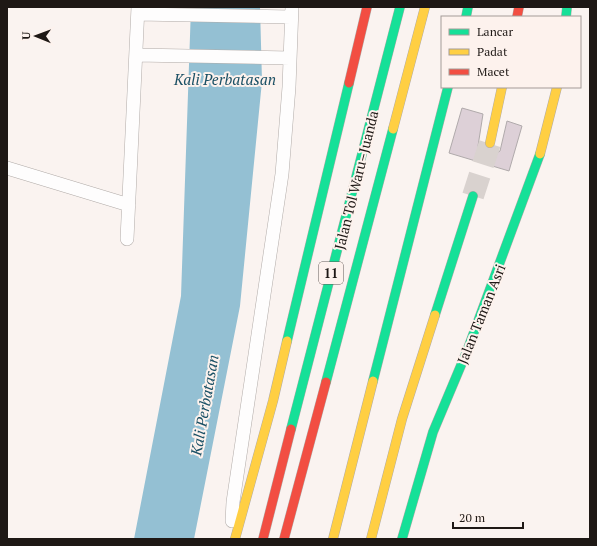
<svg xmlns="http://www.w3.org/2000/svg" width="597" height="546" font-family="'PT Serif',serif">
<style>
.water{fill:#94c0d3}
.building{fill:#ddd0d7;stroke:#b0aaab}
.lines{fill:none;stroke-linecap:round;stroke-linejoin:round}
.highway-tunnel{stroke:#d9d2cf;stroke-width:22;stroke-dasharray:22 11;stroke-linecap:butt}
.lane-casing{stroke:#b1aba8;stroke-width:14}
.fast-casing{stroke:#b1aba8;stroke-width:10}
.slow-casing{stroke:#b1aba8;stroke-width:10}
.jam-casing{stroke:#b1aba8;stroke-width:10}
.lane{stroke:#fefdfd;stroke-width:13}
.fast{stroke:#16e098;stroke-width:9}
.slow{stroke:#ffcf43;stroke-width:9}
.jam{stroke:#f24e42;stroke-width:9}
.labels{text-anchor:middle;dominant-baseline:central;stroke-width:4;stroke-linejoin:round;paint-order:stroke}
.shield{fill:#fdf2ed;stroke:#615956;stroke-width:1}
.shield-label{font-size:13px;font-weight:bold;fill:#1e1815}
.street-label{font-size:14px;fill:#1e1815;stroke:#fdf2ed}
.water-label{font-size:15px;font-style:italic;fill:#1a5065;stroke:#fdf2ed}
</style>
<rect width="100%" height="100%" fill="#faf3f0"/>
<!-- water -->
<path class="water" d="M191 7H260L262 81 240 306 194 539H134L181 296Z"/>
<!-- building -->
<path class="building" d="M462 108 483 114 478 146 481 152 487 155H493L500 151 507 121 522 126 509 171 449 153Z"/>
<g class="lines">
<!-- highway-tunnel -->
<path class="highway-tunnel" d="M473 196 490 143"/>
<defs>
<path id="lane" d="M138 14 291 17
M136 55 290 58
M7 168 129 205
M127 239 138 7
M232 521 233 502 282 174 289 87 292 7"/>
<path id="fast" d="M466 17 468 7
M566 17 567 7
M435 315 473 196
M287 341 349 83
M373 381 448 87
M326 382 393 129
M291 429 400 7
M402 539 433 432 467 351 540 154"/>
<path id="slow" d="M393 129 425 7
M490 143 502 87
M540 154 557 87
M235 539 273 401 287 341
M333 539 373 381
M371 539 402 419 435 315"/>
<path id="jam" d="M517 17 519 7
M349 83 367 7
M263 539 291 429
M284 539 326 382"/>
</defs>
<!-- lane casing -->
<use href="#lane" class="lane-casing"/>
<!-- fast casing -->
<use href="#fast" class="fast-casing"/>
<!-- slow casing -->
<use href="#slow" class="slow-casing"/>
<!-- jam casing -->
<use href="#jam" class="jam-casing"/>
<!-- lane -->
<use href="#lane" class="lane"/>
<!-- fast -->
<use href="#fast" class="fast"/>
<!-- slow -->
<use href="#slow" class="slow"/>
<!-- jam -->
<use href="#jam" class="jam"/>
</g>
<g class="labels">
<!-- shield labels -->
<rect class="shield" x="319" y="262" width="24" height="22" rx="3"/>
<g class="shield-label">
<text x="331" y="273">11</text>
</g>
<!-- street labels -->
<g class="street-label">
<text transform="translate(356 180) rotate(-76)">Jalan Tol Waru–Juanda</text>
<text transform="translate(481 314) rotate(-68)">Jalan Taman Asri</text>
</g>
<!-- water labels -->
<g class="water-label">
<text x="225" y="79">Kali Perbatasan</text>
<text transform="translate(204 405) rotate(-80)">Kali Perbatasan</text>
</g>
</g>
<!-- border -->
<rect width="597" height="546" fill="none" stroke="#1e1815" stroke-width="16"/>
<!-- legend -->
<rect x="441" y="16" width="140" height="72" fill="#fdf2ed" stroke="#a49b97"/>
<rect x="449" y="29" width="20" height="6" fill="#16e098" stroke="#a49b97"/>
<text x="477" y="36" font-size="12" fill="#1e1815">Lancar</text>
<rect x="449" y="49" width="20" height="6" fill="#ffcf43" stroke="#a49b97"/>
<text x="477" y="56" font-size="12" fill="#1e1815">Padat</text>
<rect x="449" y="69" width="20" height="6" fill="#f24e42" stroke="#a49b97"/>
<text x="477" y="76" font-size="12" fill="#1e1815">Macet</text>
<!-- north arrow -->
<g transform="translate(36 36) rotate(271)" stroke="#fdf2ed" stroke-width="3" paint-order="stroke">
<path d="M0-3L7 15L0 10L-7 15Z" fill="#1e1815"/>
<text y="-6" font-size="11" font-weight="bold" text-anchor="middle" fill="#1e1815">U</text>
</g>
<!-- scale -->
<path d="M453 522v6h70v-6" fill="none" stroke="#1e1815" stroke-width="2"/>
<text x="459" y="522" font-size="12" fill="#1e1815" stroke="#fdf2ed" stroke-width="3" paint-order="stroke">20 m</text>
</svg>
